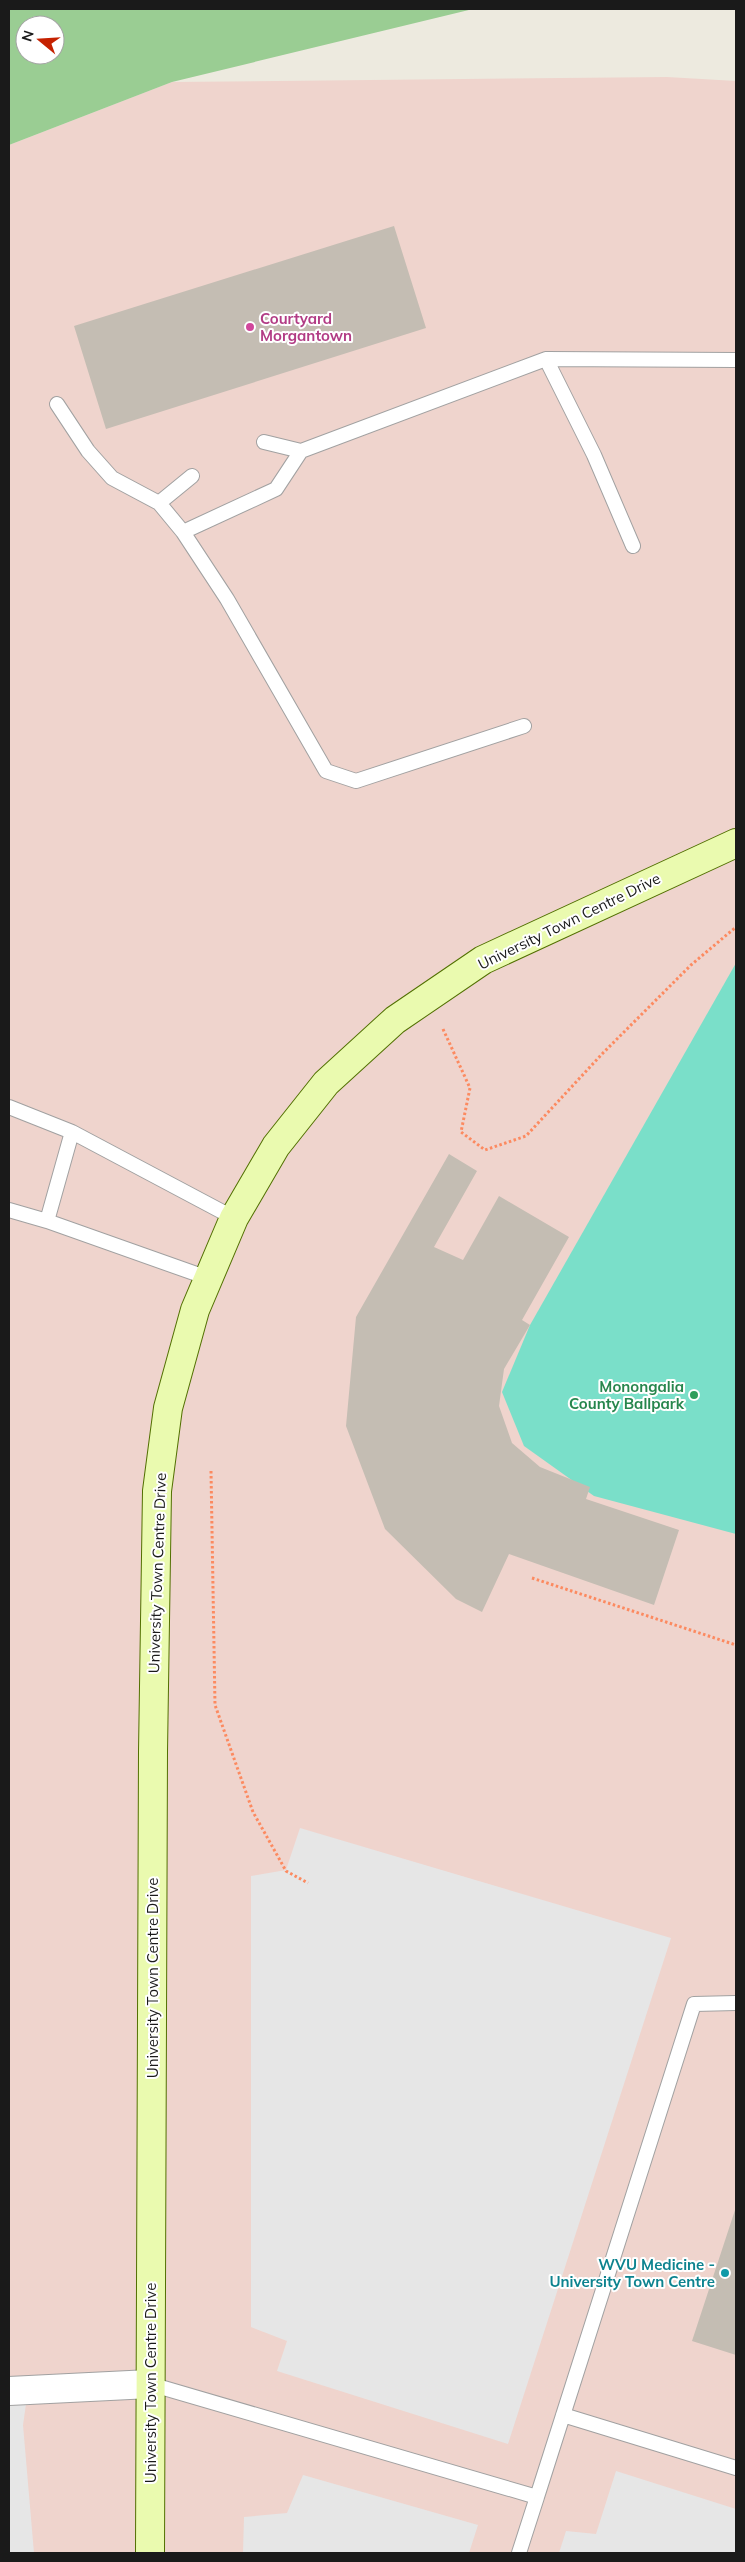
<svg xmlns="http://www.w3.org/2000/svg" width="745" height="2562" font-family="Mulish,sans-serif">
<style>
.commercial{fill:#efd4cd}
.forest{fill:#9acd93;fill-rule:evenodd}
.pitch{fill:#7adfc9}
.parking{fill:#e6e6e6}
.building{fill:#c4bdb3}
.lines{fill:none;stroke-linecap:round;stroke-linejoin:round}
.lane-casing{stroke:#a1a1a1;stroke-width:16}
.street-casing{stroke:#a1a1a1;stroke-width:30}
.secondary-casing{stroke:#527002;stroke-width:30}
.path{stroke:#fc8a60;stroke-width:3;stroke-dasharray:2.5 2.5;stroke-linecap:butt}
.lane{stroke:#fff;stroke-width:14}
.street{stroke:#fff;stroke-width:28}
.secondary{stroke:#eafaaf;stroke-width:28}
.hotel-dot{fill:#d1479c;stroke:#fff;stroke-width:2}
.leisure-dot{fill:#2e9e5b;stroke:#fff;stroke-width:2}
.culture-dot{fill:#0f9aa8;stroke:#fff;stroke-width:2}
.labels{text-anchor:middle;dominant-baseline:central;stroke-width:4;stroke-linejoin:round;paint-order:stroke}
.hotel-label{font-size:15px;font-weight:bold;fill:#b23c85;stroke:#fff;text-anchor:start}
.street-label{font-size:15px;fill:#1a1a1a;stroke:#fff}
.leisure-label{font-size:15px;font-weight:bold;fill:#27864d;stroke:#fff;text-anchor:end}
.culture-label{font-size:15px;font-weight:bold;fill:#0d838f;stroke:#fff;text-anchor:end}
</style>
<rect width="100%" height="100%" fill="#edeadf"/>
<!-- commercial -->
<path class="commercial" d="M667 77 736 81V2553H9V145L172 82Z"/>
<!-- forest -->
<path class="forest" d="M9 9H473L172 82 9 145ZM25 25H55V55H25Z"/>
<!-- pitch -->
<path class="pitch" d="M736 963V1534L594 1496 524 1446 502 1392 530 1325Z"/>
<!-- parking -->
<path class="parking" d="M300 1828 671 1938 508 2444 277 2371 287 2341 251 2327V1876L286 1870Z
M28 2390 23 2425 34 2553H9V2391Z
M616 2471 736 2509V2553H559L566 2531 596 2534Z
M303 2475 478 2525 469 2553H243L244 2517 287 2513Z"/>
<!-- building -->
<path class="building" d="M394 226 426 328 106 429 74 326Z
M449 1154 477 1171 434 1247 463 1260 499 1196 569 1237 522 1320 530 1325 504 1369 499 1406 512 1443 540 1467 590 1487 586 1499 679 1530 654 1605 509 1554 482 1612 456 1599 385 1529 346 1426 356 1317Z
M736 2207V2355L692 2341Z"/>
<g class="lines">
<defs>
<path id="lane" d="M546 359 594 455 633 546
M57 404 88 451 112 478 159 503
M264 442 301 451
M183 532 159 503 192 476
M524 726 356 781 326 771 227 599 183 532 276 489 301 451 546 359 736 360
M9 1107 72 1132 234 1218
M9 1210 47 1221 208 1278
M47 1221 72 1132
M150 2384 537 2497 694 2004 736 2003
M563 2415 736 2468
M519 2553 537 2497"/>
<path id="street" d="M9 2391 150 2384"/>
<path id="secondary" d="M150 2553 153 1752 157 1491 168 1408 195 1310 234 1218 276 1146 326 1083 395 1020 483 960 736 843"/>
</defs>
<!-- lane casing -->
<use href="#lane" class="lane-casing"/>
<!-- street casing -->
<use href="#street" class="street-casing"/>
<!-- secondary casing -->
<use href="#secondary" class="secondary-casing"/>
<!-- path -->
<path class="path" d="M443 1029 470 1088 461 1132 485 1150 526 1136 602 1054 691 965 736 927
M211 1471 215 1705 253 1812 286 1871 308 1883
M532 1578 736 1645"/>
<!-- lane -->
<use href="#lane" class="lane"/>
<!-- street -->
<use href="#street" class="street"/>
<!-- secondary -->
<use href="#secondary" class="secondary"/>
</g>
<!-- markers -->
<circle class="hotel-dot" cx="250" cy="327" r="5"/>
<circle class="leisure-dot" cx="694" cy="1395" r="5"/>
<circle class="culture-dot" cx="725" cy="2273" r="5"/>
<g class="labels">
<!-- hotel labels -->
<g class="hotel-label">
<text x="260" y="318">Courtyard<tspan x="260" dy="17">Morgantown</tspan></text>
</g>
<!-- street labels -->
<g class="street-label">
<text transform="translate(569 921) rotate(-26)">University Town Centre Drive</text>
<text transform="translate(157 1573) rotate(-88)">University Town Centre Drive</text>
<text transform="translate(152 1978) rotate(-90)">University Town Centre Drive</text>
<text transform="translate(150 2383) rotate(-90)">University Town Centre Drive</text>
</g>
<!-- leisure labels -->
<g class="leisure-label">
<text x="684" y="1386">Monongalia<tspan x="684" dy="17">County Ballpark</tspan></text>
</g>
<!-- culture labels -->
<g class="culture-label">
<text x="715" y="2264">WVU Medicine -<tspan x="715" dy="17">University Town Centre</tspan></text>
</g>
</g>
<!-- border -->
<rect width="745" height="2562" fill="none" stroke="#1a1a1a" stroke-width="20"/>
<!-- north arrow -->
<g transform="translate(40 40) rotate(288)"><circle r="24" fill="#ffffff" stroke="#a3a3a3"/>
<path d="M0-4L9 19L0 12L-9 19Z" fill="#c52100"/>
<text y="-8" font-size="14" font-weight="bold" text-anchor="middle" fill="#1a1a1a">N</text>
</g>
</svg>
